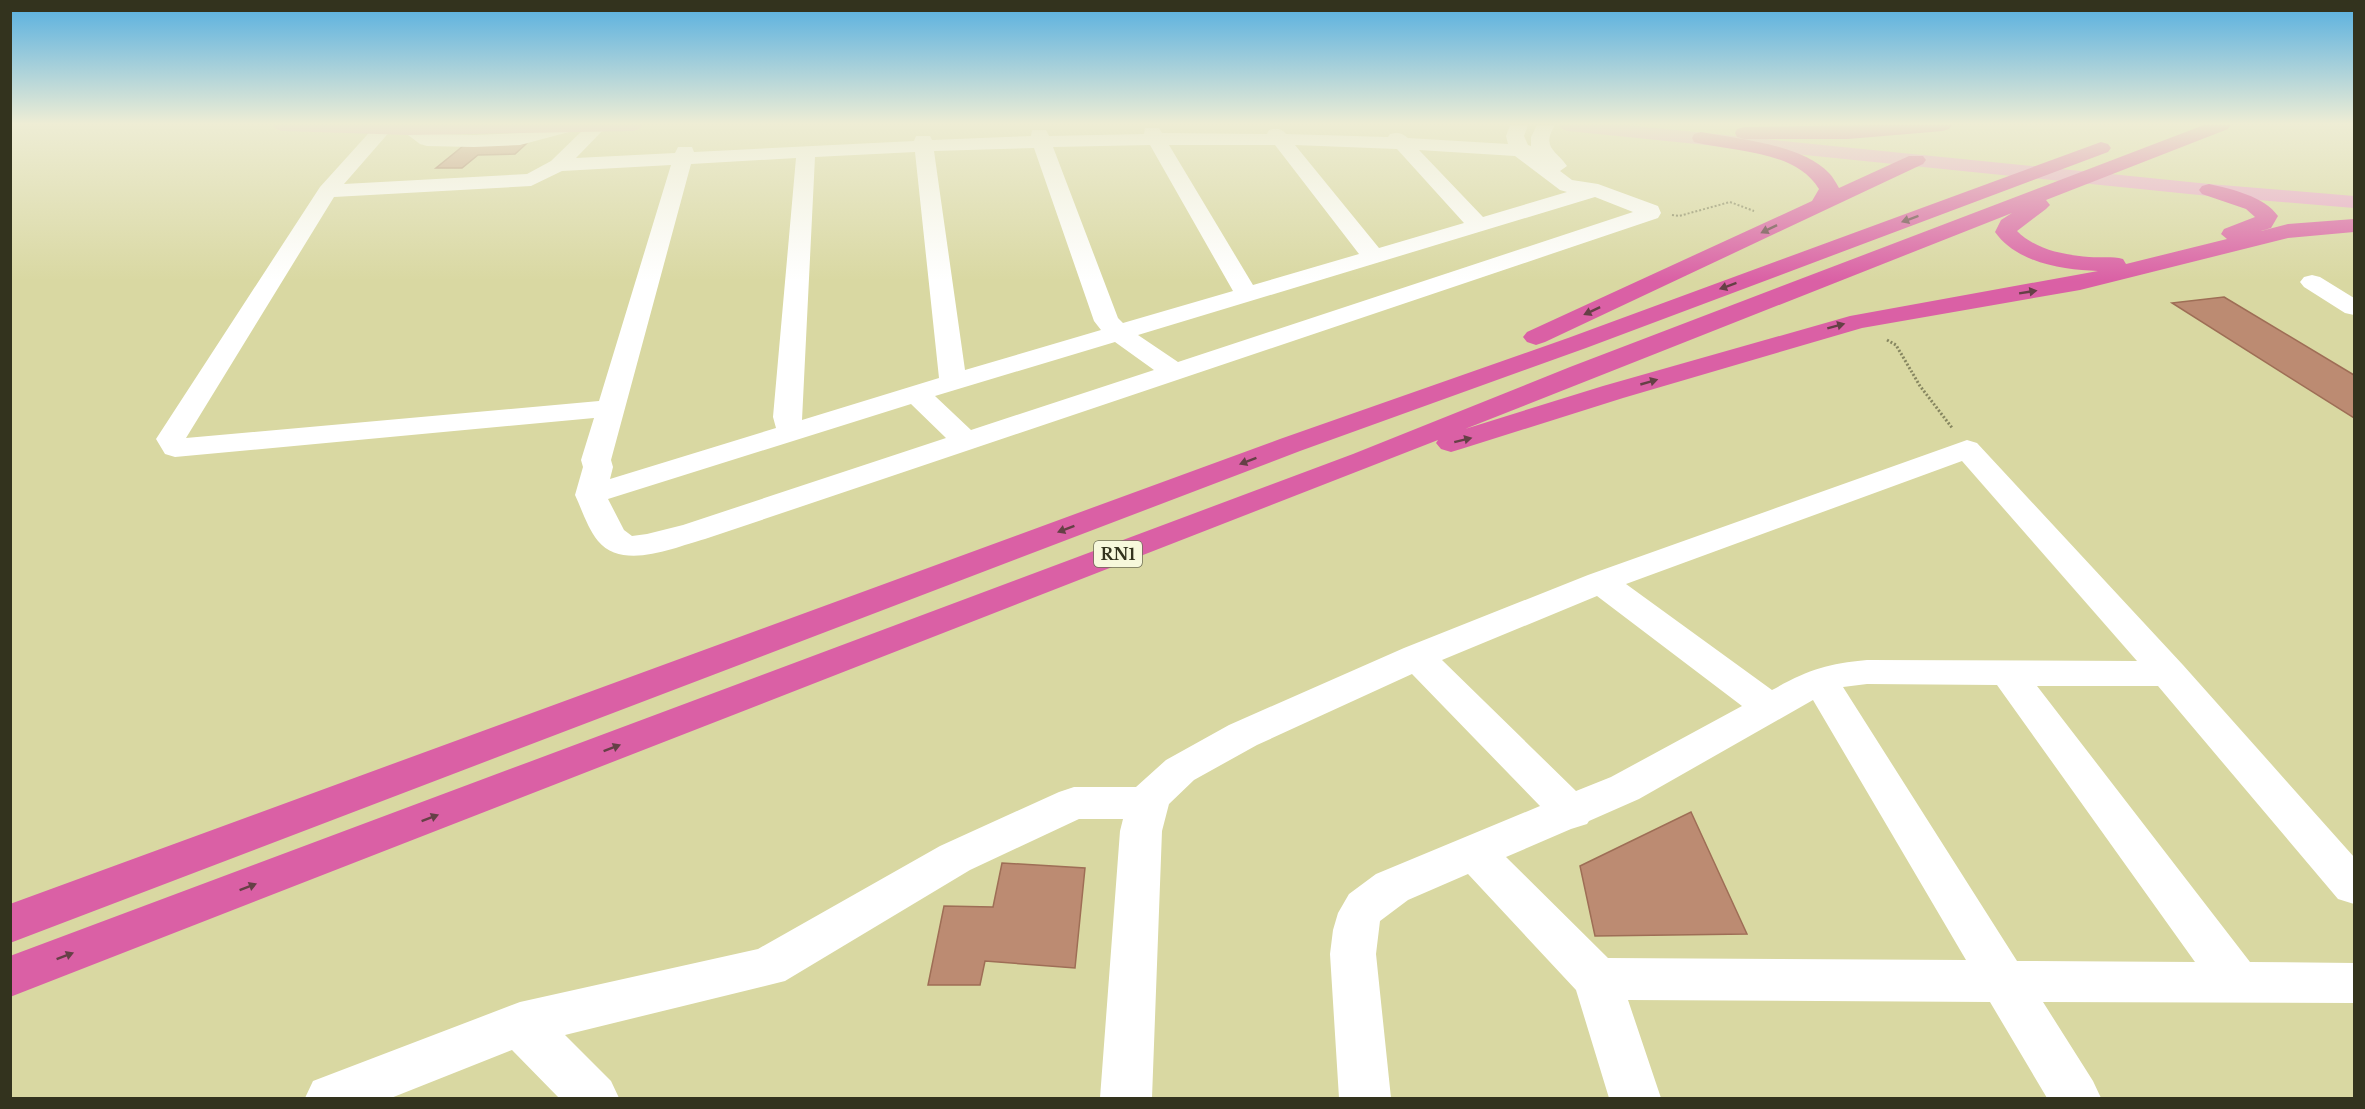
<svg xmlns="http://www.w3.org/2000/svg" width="2365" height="1109" font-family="'Libre Baskerville',serif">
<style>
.building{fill:#bc8b72;stroke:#9e6e56;stroke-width:1.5}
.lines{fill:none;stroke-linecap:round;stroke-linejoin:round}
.path-far1{stroke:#868660;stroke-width:2;stroke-dasharray:2 2;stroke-linecap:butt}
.path{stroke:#868660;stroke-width:3;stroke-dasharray:2 2;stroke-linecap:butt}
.minor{fill:#fff;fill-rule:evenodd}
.major{fill:#e9a0c9;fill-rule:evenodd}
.highway{fill:#da60a5;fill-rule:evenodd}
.oneway{fill:#654046}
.labels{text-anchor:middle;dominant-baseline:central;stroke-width:4.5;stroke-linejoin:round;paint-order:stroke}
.shield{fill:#f7f8dc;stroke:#6e6e57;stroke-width:1.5}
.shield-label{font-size:16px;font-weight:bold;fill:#33331e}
</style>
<rect width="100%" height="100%" fill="#d9d8a2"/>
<!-- building -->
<path class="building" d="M468 142 490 144H526L515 154 478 155 462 168H436Z
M2224 297 2354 375V418L2172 303Z
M1691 812 1747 934 1595 936 1580 866Z
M1002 863 1085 868 1075 968 985 961 980 985H928L944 906 993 907Z"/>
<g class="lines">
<!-- path-far1 -->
<path class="path-far1" d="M1672 215 1679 216 1730 202 1754 211"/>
<!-- path -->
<path class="path" d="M1887 340 1896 345 1920 386 1953 429"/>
<!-- minor -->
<path class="minor" d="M376 125H390L392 129 344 184 527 174 551 161 588 125 606 127 576 158 675 153 678 147H692L694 152 914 141 916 136H930L932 140 1031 136 1032 130H1046L1049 136 1144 134 1145 128H1159L1162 133 1267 134 1269 130C1276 128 1281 128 1286 134L1388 137 1390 134C1398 132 1402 133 1408 138L1508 144 1506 136 1510 125H1528L1524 136 1528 145 1531 146V137L1537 125H1555C1541 148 1556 150 1567 166L1560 171 1572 180 1598 184 1658 206 1661 213 1658 218 705 539C675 547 623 571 598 541 588 529 582 510 575 495L583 467 581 460 594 418 175 457 165 454 156 439 320 187ZM1150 145 1233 291 1123 323 1118 318 1053 147ZM1169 145H1275L1359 254 1253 285ZM1295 145 1397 149 1464 223 1379 248ZM1034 148 1094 321 1101 330 965 370 934 151ZM1419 150 1515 156 1560 190 1567 192 1483 217ZM915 152 939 378 802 420 815 157ZM796 158 773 417 776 428 610 479 613 467 611 460 691 164ZM671 165 599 401 186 438 334 197 531 186 562 171ZM1595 197 1633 212 1178 362 1138 335ZM1115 342 1154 370 971 430 935 396ZM911 404 946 438 683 525 647 534 632 536 624 530 608 499Z
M402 125H416L431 134 474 135 520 133 551 125H569L571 128 569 132 520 145 474 147 427 146 420 144 400 129Z
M2312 275 2320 277 2354 298V315L2345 313 2304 287 2300 282 2304 277Z
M1967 440 1977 443 2183 665 2354 857V904L2338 899 2158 686H2037L2250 962 2354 963V1003L2043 1002 2093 1081 2101 1098H2047L1990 1002 1628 1000 1661 1098H1609L1576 990 1468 874 1408 900 1380 921 1376 954 1391 1098H1339L1330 954 1333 930 1338 913 1349 894 1376 874 1540 806 1412 674 1257 745 1194 780 1169 804 1162 831 1152 1098H1100L1120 831 1123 819H1079L970 870 785 981 565 1035 611 1081 619 1098H559L512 1050 391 1098H305L313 1081 520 1002 758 949 940 846 1059 792 1074 787H1136L1166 760 1229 725 1404 648 1588 575ZM1962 461 2137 661 1867 660C1826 664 1808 670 1772 690L1626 584ZM1597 596 1742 706 1611 777 1576 791 1442 660ZM1867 684 1997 685 2195 962 2017 961 1843 687ZM1813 700 1966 960 1608 958 1506 857 1571 829 1587 824 1589 821 1639 799Z"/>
<!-- major -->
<path class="major" d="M273 125H642L639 129 633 131 409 135 282 131 276 129Z
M1559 125H1626L2209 184 2354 196V208L2209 196 1568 131 1562 129Z"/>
<!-- highway -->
<path class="highway" d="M1873 125H1952L1949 129 1943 131 1848 139H1744L1737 137 1735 133 1737 129 1744 127Z
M2204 125H2231L2228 129 2046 200 2050 205 2046 209 2017 231C2036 250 2064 255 2089 257 2101 258 2112 256 2123 259L2126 264 2227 239 2221 234 2224 229 2255 217 2246 209 2202 194 2199 190 2202 186 2209 184C2231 189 2264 196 2278 216L2271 228 2261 231 2288 224 2354 219V232L2288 238 2080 290 1862 328 1623 398 1461 449 1451 452 1441 449 1436 443 1438 440 10 997V956L1353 454 1570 367ZM2012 213 2001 220 1995 232C2017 263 2063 270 2098 271L1850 316 1603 386 1465 429Z
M1701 132C1737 139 1802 144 1829 173 1833 177 1836 183 1839 188L1909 156H1923L1926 160 1923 164 1545 342 1536 345 1527 342 1523 337 1527 332 1812 201 1819 189C1795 150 1734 152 1694 142L1692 138 1694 134Z
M2101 142 2108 144 2111 148 2108 152 1586 348 1300 451 10 943V904L1280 439 1568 338Z"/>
</g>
<!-- one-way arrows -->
<defs><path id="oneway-solid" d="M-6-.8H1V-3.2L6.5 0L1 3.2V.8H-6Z" transform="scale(1.5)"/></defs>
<g class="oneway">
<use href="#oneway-solid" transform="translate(1910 219) rotate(160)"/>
<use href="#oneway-solid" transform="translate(1769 229) rotate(154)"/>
<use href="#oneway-solid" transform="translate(1728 286) rotate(160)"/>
<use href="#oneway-solid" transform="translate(2028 292) rotate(-9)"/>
<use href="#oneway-solid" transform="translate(1592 311) rotate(155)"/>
<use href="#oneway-solid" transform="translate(1836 326) rotate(-15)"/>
<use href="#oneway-solid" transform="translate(1649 382) rotate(-16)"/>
<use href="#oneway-solid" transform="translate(1463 440) rotate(-14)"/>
<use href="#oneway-solid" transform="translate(1248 461) rotate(159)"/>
<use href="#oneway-solid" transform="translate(1066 529) rotate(159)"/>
<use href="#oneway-solid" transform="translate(612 748) rotate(-21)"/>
<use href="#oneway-solid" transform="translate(430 818) rotate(-21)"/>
<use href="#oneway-solid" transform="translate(248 887) rotate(-21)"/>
<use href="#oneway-solid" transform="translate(65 956) rotate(-21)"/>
</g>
<!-- sky -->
<linearGradient id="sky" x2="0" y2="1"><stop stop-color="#53aee0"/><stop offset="0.44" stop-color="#eeedd5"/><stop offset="1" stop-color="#eeedd5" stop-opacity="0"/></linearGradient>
<rect width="2365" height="281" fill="url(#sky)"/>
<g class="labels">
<!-- shield labels -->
<rect class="shield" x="1094" y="541" width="48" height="26" rx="4.5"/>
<g class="shield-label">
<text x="1118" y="554">RN1</text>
</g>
</g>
<!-- border -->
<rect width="2365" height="1109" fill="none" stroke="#33331e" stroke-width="24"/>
</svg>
